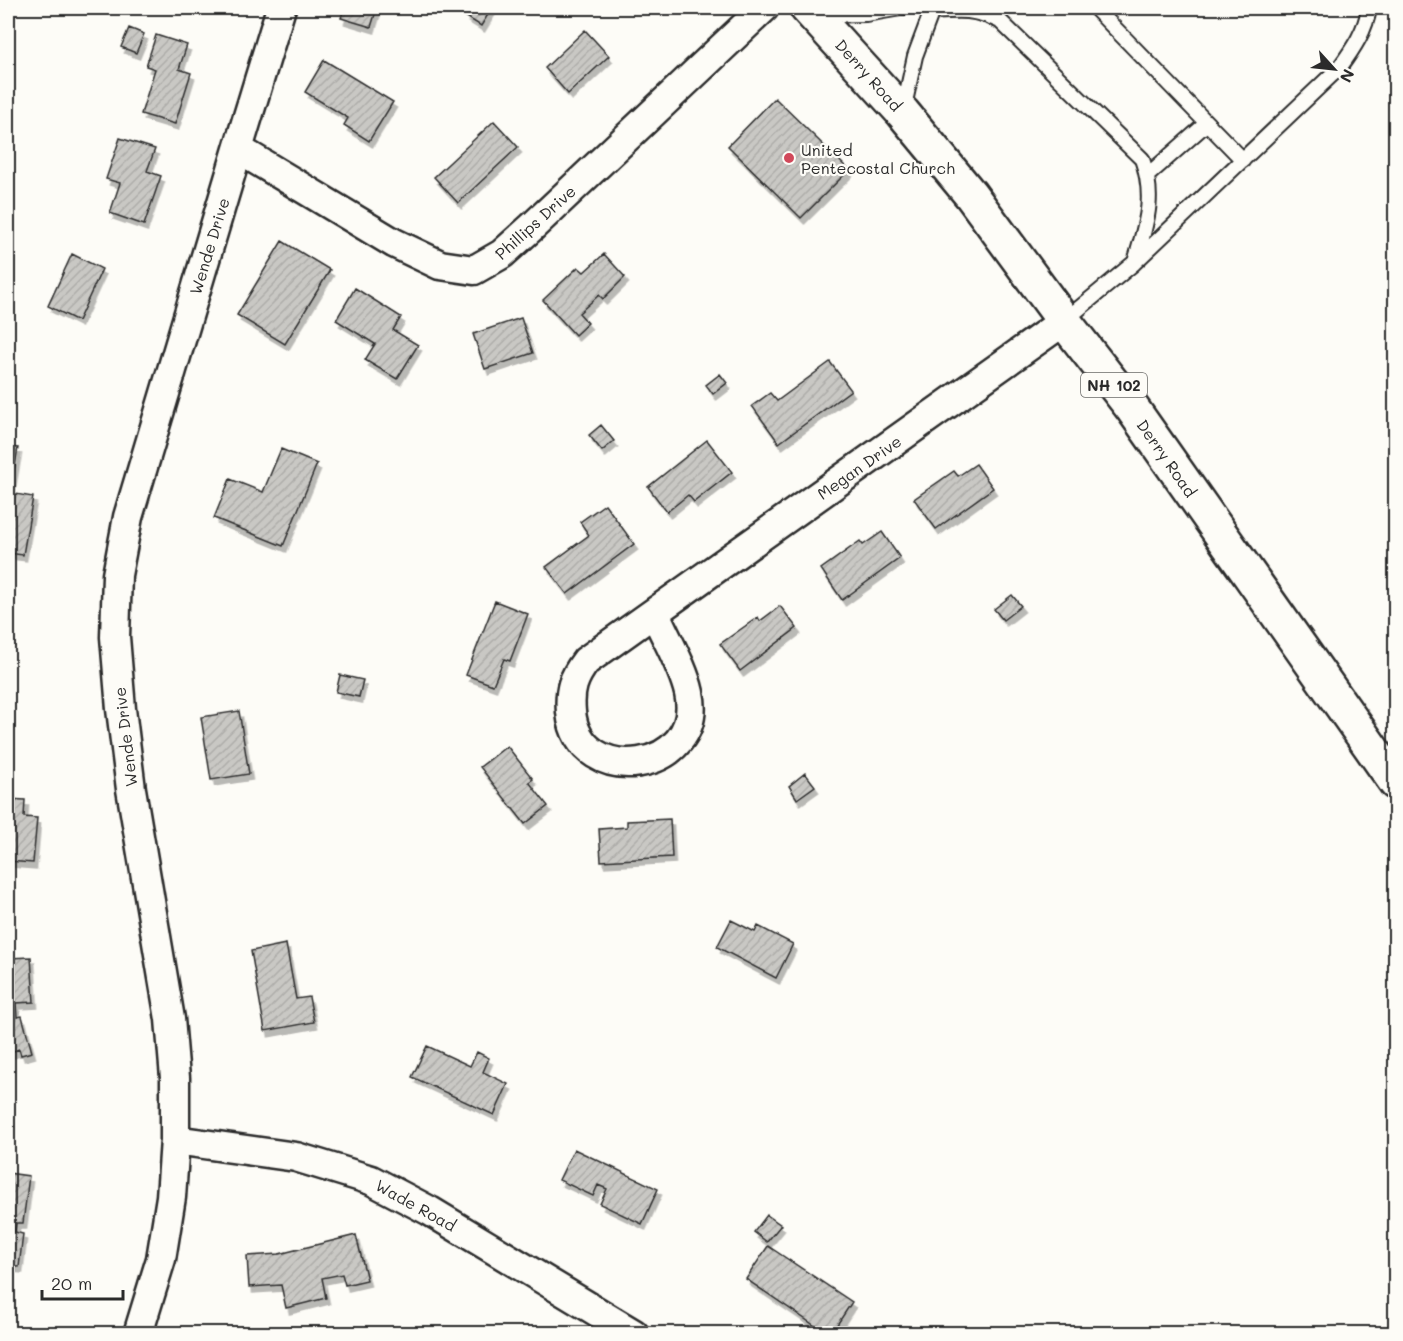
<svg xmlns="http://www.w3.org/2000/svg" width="1403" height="1341" font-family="Mali,sans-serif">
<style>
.building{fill:url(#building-hatch);stroke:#2b2b2b;stroke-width:1.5;filter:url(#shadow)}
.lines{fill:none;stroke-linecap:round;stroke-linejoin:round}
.service-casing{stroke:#2b2b2b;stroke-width:18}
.minor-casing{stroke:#2b2b2b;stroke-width:33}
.primary-casing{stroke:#2b2b2b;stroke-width:38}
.service{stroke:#fdfcf7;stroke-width:14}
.minor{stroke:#fdfcf7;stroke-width:28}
.primary{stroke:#fdfcf7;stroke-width:33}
.poi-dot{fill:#d1495b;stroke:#fdfcf7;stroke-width:2}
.labels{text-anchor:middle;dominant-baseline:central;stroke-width:4.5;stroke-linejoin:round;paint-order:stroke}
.shield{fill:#fdfcf7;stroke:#6a6a68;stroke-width:1.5}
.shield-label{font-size:15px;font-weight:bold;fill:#2b2b2b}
.street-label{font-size:16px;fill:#2b2b2b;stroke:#fdfcf7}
.poi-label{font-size:16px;fill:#2b2b2b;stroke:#fdfcf7;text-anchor:start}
</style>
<defs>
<pattern id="building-hatch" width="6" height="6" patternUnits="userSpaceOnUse" patternTransform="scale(1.5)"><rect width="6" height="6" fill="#c9c8c4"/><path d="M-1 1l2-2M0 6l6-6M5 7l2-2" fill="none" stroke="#adaca9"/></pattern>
<filter id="shadow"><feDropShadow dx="3.5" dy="6" stdDeviation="0" flood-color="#0004"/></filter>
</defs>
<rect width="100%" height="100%" fill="#fdfcf7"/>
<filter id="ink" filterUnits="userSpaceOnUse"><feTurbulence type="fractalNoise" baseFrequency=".0167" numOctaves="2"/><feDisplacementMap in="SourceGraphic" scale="12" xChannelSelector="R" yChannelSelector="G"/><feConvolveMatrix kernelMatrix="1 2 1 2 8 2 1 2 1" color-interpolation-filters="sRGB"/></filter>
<g filter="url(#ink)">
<!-- building -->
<path class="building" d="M344 8H377L371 27 341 18Z
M470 8H492L481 26 465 16Z
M129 28 144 34 136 53 121 47Z
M585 30 609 56 568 94 545 68Z
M156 35 187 45 179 69 191 73 175 124 141 114 155 69 146 66Z
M324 60 393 102 369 141 344 125 348 118 305 92Z
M775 98 849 170 801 218 728 146Z
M494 121 518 147 458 203 434 177Z
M120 138 155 149 147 171 161 176 144 225 110 213 120 183 106 179Z
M282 241 330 270 285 344 237 315Z
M72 254 102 269 78 321 48 306Z
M604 254 625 277 603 299 599 295 579 313 588 323 575 335 543 300 578 267 584 272Z
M355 288 401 317 393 330 418 345 397 379 365 360 375 344 336 320Z
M521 318 533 353 485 369 473 334Z
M830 362 851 390 779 443 752 406 770 393 777 401Z
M720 374 727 383 713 394 706 385Z
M601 425 614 441 602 451 589 435Z
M707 440 732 472 694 502 688 495 667 512 648 487Z
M8 447 18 448 10 493 33 497 23 555 8 553Z
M281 449 317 464 283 546 214 518 230 479 263 492Z
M976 464 993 488 936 529 914 499 954 471 958 476Z
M605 504 634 544 567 594 546 567 589 535 580 522Z
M882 532 900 558 842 600 821 569 860 541 863 545Z
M1012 595 1021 606 1003 620 994 609Z
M495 601 528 614 510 661 504 659 493 685 466 675Z
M780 606 797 628 740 671 720 644 758 617 760 621Z
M340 675 363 680 359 697 336 692Z
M239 711 249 774 211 780 201 717Z
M507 746 533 779 529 782 548 806 525 824 480 767Z
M805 773 815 786 797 799 789 786Z
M8 799 25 800 24 817 37 818 33 863 8 861Z
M670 819 672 857 601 861 599 829 627 827V821Z
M731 920 755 932 758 926 793 944 776 978 717 947Z
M286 944 296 999 309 997 314 1022 265 1031 251 951Z
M31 957 34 1002 16 1003 17 1017 22 1016 32 1052 21 1055 19 1049 8 1053V958Z
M427 1046 470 1066 477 1052 489 1058 483 1072 508 1084 494 1115 412 1077Z
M574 1149 658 1189 642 1224 600 1204 607 1189 598 1185 593 1196 559 1180Z
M8 1173 29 1176 23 1223H16L15 1232 23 1234 19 1267 8 1266Z
M767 1215 781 1225 767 1242 754 1232Z
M356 1235 367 1280 345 1285 342 1274 322 1278 326 1298 286 1308 281 1285 249 1287 247 1256 279 1254Z
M768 1246 852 1302 831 1334H827L746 1279Z"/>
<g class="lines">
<defs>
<path id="service" d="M1095 8 1243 160
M931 12C960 10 972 8 1000 21L1142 159C1156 198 1146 224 1135 262
M816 15 866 14 901 8
M903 111 915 56 933 8
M1148 175 1207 123
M1064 321 1134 263 1340 67C1353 49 1366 30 1369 8"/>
<path id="minor" d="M281 8 238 149 394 243 440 265 474 270 502 254 532 227 764 8
M655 613C666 639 683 666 689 693 706 772 579 792 571 712 569 690 573 678 586 661L1064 321
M175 1140 296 1157 371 1180 430 1211 634 1334
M138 1334 161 1259 171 1197 175 1140V1078L170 1019 131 789 121 709 115 637 117 575 128 517 238 149"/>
<path id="primary" d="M807 8 903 113 971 195 1064 321 1132 408 1396 783"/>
</defs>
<!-- service casing -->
<use href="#service" class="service-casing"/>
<!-- minor casing -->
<use href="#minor" class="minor-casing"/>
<!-- primary casing -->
<use href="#primary" class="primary-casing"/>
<!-- service -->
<use href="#service" class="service"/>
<!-- minor -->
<use href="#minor" class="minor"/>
<!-- primary -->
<use href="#primary" class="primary"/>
</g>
</g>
<!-- markers -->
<circle class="poi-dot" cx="789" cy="158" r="6"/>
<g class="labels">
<!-- shield labels -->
<rect class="shield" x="1081" y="373" width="66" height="24" rx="4.5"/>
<g class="shield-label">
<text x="1114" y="385">NH 102</text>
</g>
<!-- street labels -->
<g class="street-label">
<text transform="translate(869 75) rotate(48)">Derry Road</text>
<text transform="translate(535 222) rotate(-42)">Phillips Drive</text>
<text transform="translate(209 246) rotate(-73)">Wende Drive</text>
<text transform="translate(1167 458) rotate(55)">Derry Road</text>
<text transform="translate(859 467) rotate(-35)">Megan Drive</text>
<text transform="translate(125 737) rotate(-97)">Wende Drive</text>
<text transform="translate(416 1205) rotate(29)">Wade Road</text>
</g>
<!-- poi labels -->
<g class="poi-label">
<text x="801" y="149">United<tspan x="801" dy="18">Pentecostal Church</tspan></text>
</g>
</g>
<!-- margin -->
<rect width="1403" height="1341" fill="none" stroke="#fdfcf7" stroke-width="30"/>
<rect x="15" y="15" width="1373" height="1311" fill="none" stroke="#2b2b2b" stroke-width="2" filter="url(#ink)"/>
<!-- north arrow -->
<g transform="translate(1334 69) rotate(117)" stroke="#fdfcf7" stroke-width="4.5" paint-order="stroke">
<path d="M0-4.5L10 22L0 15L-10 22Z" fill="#2b2b2b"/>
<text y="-9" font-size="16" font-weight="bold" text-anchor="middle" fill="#2b2b2b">N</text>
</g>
<!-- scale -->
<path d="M42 1290v9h81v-9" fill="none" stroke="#2b2b2b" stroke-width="3"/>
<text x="51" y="1290" font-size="18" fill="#2b2b2b" stroke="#fdfcf7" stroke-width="4.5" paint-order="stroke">20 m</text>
</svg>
